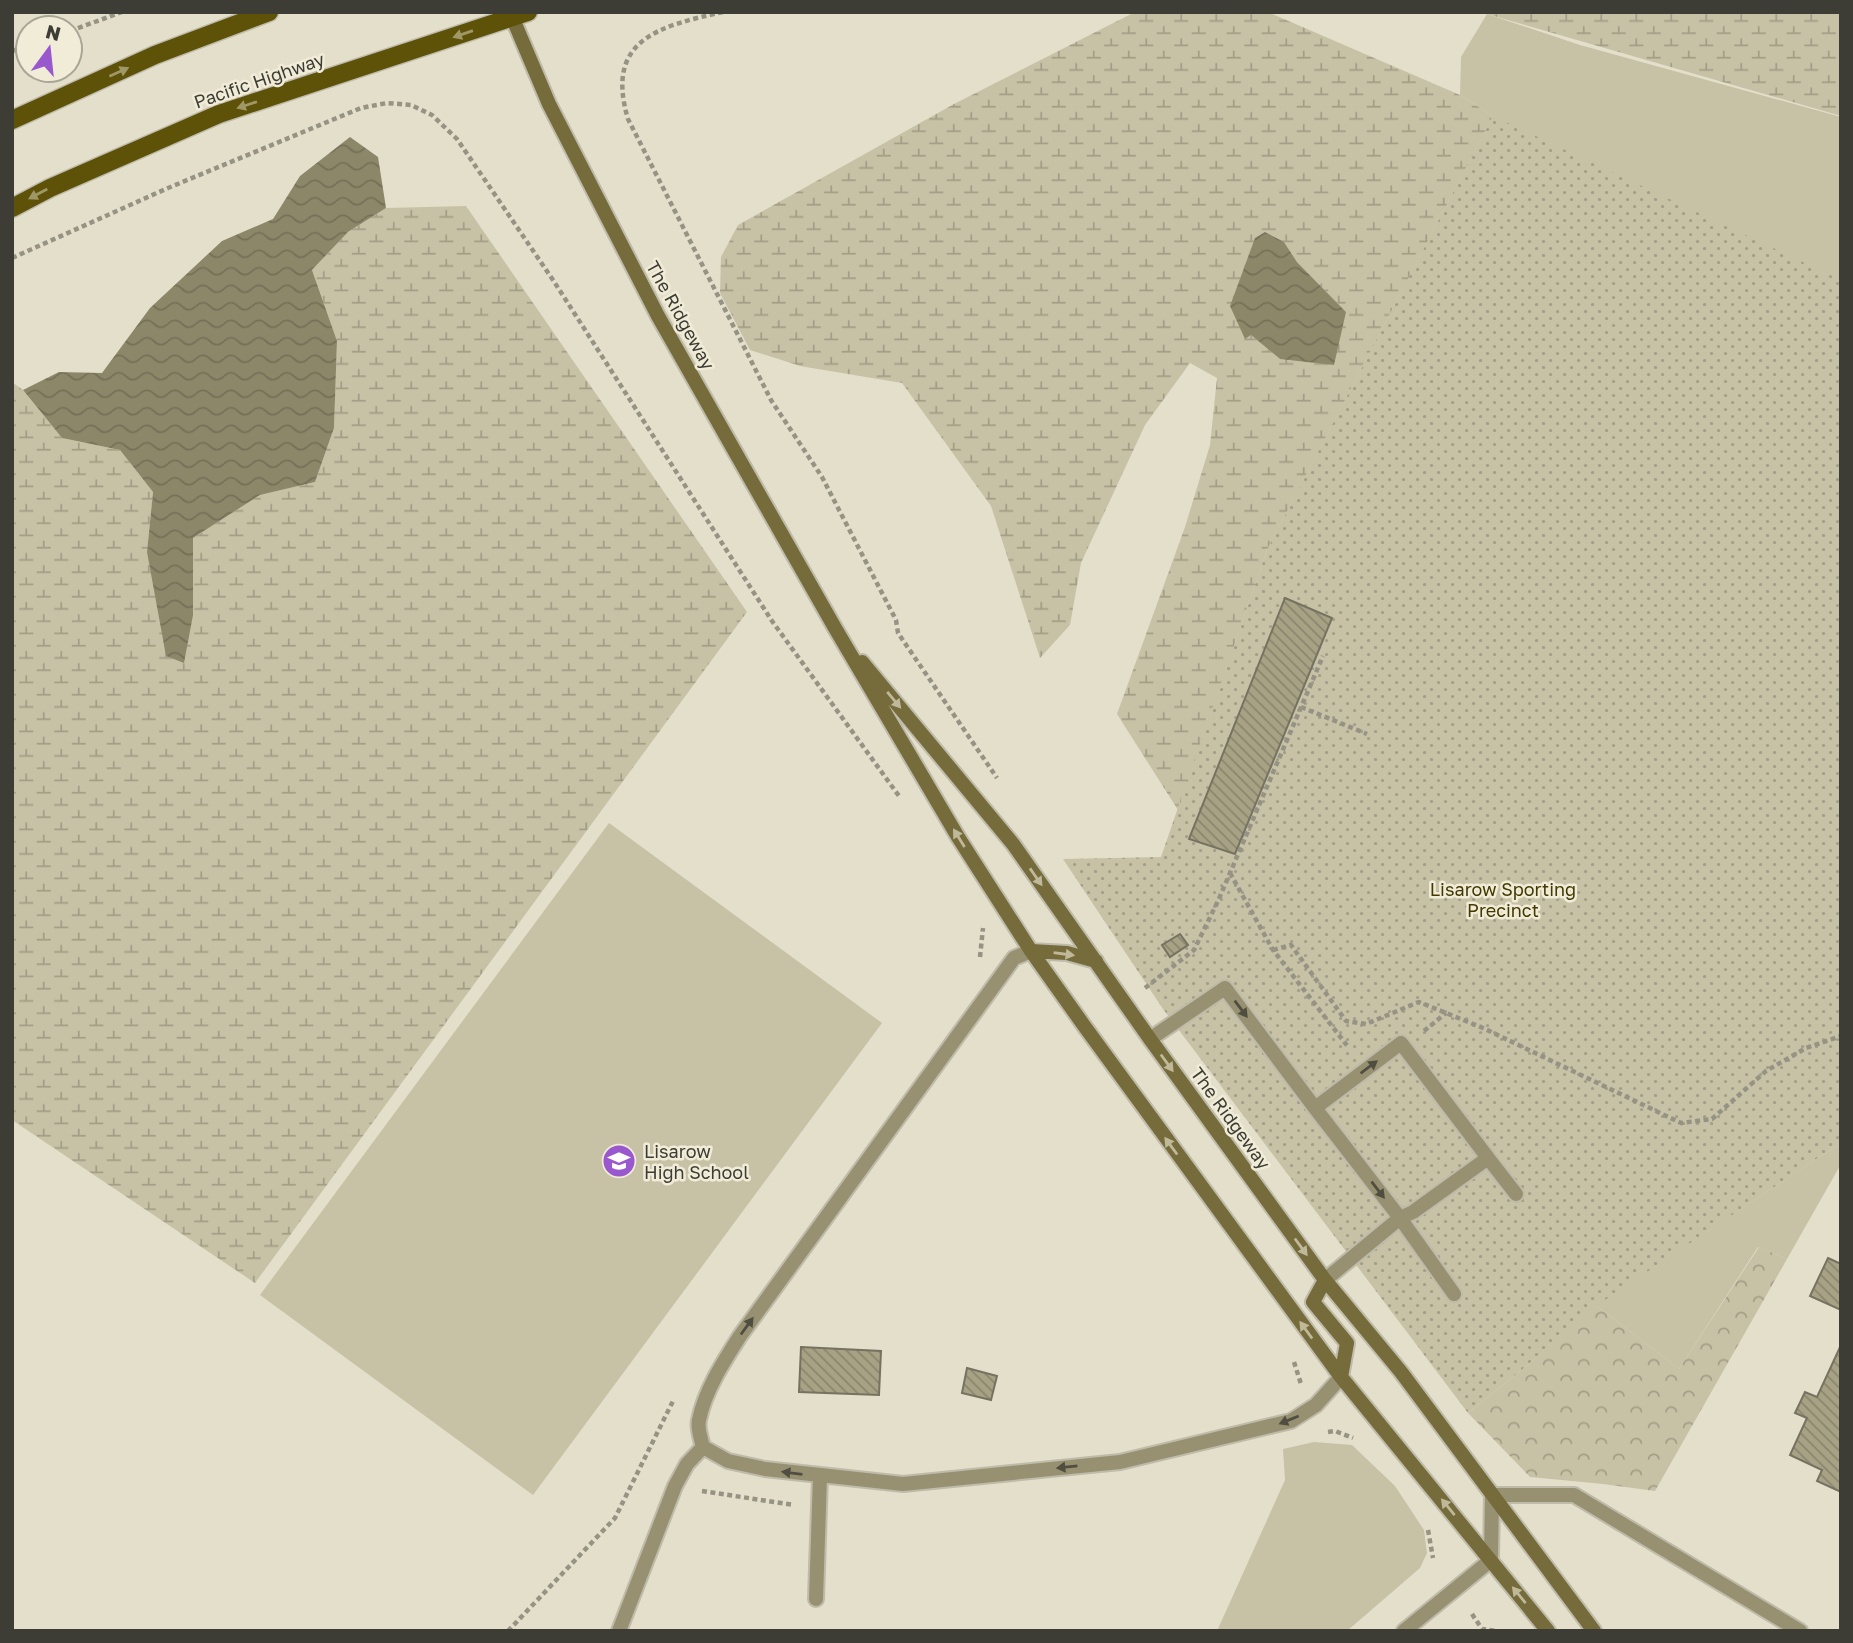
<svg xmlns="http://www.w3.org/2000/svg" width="1853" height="1643" font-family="'Golos Text',sans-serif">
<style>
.green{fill:#c7c1a5}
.forest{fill:url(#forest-crowns)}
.wetland{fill:url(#wetland-marsh);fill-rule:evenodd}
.park{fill:url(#park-dots)}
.water{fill:url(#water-waves)}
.building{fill:url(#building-back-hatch);stroke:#767261;stroke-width:2}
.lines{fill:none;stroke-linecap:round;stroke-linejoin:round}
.lane-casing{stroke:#bfbbaa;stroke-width:18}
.street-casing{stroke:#bfbbaa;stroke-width:18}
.secondary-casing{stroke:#bfbbaa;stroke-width:18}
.primary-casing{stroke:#bfbbaa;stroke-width:21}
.path{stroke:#969385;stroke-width:4.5;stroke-dasharray:5 3.5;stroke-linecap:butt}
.lane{stroke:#989171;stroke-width:14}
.street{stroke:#989171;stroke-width:14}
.secondary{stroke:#766b3b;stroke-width:14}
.primary{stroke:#5e5108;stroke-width:18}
.oneway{fill:#a09766}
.oneway2{fill:#bfb899}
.oneway3{fill:#504e41}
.labels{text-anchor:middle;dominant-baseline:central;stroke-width:5;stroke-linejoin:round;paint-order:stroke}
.street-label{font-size:18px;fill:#3e3d35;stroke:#f0ecd8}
.park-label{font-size:18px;fill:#443900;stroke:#f0ecd8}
.poi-label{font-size:18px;fill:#3e3d35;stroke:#f0ecd8;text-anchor:start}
</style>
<defs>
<pattern id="forest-crowns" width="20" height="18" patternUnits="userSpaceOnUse" patternTransform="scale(1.75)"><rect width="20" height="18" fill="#c7c1a5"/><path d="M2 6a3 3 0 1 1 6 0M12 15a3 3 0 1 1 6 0" fill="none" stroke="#a39e87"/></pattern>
<pattern id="wetland-marsh" width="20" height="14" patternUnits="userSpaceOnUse" patternTransform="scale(1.75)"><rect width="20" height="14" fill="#c7c1a5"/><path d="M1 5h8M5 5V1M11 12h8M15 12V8" fill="none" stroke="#a39e87"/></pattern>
<pattern id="park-dots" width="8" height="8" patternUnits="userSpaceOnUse" patternTransform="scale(1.75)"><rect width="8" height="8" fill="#c7c1a5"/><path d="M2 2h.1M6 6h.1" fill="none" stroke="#a39e87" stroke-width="1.8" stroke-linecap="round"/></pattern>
<pattern id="water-waves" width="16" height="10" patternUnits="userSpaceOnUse" patternTransform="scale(1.75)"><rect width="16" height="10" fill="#8d876a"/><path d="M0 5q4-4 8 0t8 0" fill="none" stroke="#757058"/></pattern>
<pattern id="building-back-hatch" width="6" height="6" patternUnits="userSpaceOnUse" patternTransform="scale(1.75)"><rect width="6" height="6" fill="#a8a285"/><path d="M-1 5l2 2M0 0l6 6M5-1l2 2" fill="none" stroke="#8a856e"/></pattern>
</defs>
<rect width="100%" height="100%" fill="#e3dfcb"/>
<!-- green -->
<path class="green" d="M1487 14 1580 45 1841 117V330L1267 550 1493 116 1460 95 1461 57Z
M609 823 882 1023 533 1495 260 1295Z
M1841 1144V1164L1787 1259 1758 1247 1679 1369 1596 1305 1822 1155Z
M1314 1442 1352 1445 1395 1486 1424 1530 1427 1553 1420 1568 1347 1631H1217L1285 1480 1283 1449Z"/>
<!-- forest -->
<path class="forest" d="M1759 1247 1787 1259 1655 1491 1603 1484 1530 1477 1468 1413 1530 1363 1577 1318 1596 1305 1679 1369Z"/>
<!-- wetland -->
<path class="wetland" d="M1135 12 1270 13 1460 95 1493 116 1267 550 1178 810 1117 714 1185 527 1210 445 1217 378 1190 363 1145 425 1081 563 1070 625 1040 658 991 506 902 383 800 366 750 350 720 293 721 257 738 225 954 104ZM1284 242 1297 262 1346 312 1280 359 1251 335Z
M1505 12H1841V116L1487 14Z
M466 206 747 612 255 1283 12 1120V382L23 390 62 438 120 450 153 492 147 552 193 615V538L260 495 315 482 334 428 337 341 312 270 348 232 386 208Z"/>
<!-- park -->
<path class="park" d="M1493 116 1841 280V1144L1822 1155 1578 1318 1530 1363 1468 1413 1163 1009 1063 859 1161 857 1267 550Z"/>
<!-- water -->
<path class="water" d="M350 137 378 157 386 208 348 232 312 270 337 341 334 428 315 482 260 495 193 538V615L184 663 166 656 147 552 153 492 120 450 62 438 23 390 59 372 102 373 150 308 222 241 273 219 300 176Z
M1265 232 1284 242 1297 262 1346 312 1334 365 1280 359 1251 335 1245 339 1230 306 1255 238Z"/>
<!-- building -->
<path class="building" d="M1285 598 1332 618 1235 854 1189 839Z
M1180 934 1188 945 1170 957 1162 945Z
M1828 1258 1841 1264V1310L1810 1296Z
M1841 1345V1492L1817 1481 1822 1470 1790 1455 1807 1418 1795 1413 1805 1392 1817 1397Z
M801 1347 881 1351 879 1395 799 1392Z
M967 1368 997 1376 991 1400 962 1393Z"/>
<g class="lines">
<defs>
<path id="lane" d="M1031 951 1014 958 740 1336C724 1361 705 1390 699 1420 697 1429 701 1438 703 1447L728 1461 765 1469 903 1484 1120 1462 1291 1421 1316 1405 1341 1377
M1150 1039 1225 988 1315 1108 1400 1218 1325 1280
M1315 1108 1401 1043 1488 1158 1413 1212 1400 1218 1454 1294
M1488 1158 1516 1194
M1492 1495H1574L1800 1631
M816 1599 820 1476
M619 1631 675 1486 687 1464 703 1447"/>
<path id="street" d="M1404 1631 1491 1560 1492 1495"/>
<path id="secondary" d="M510 12 549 104 658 316 835 628 958 837 1031 951 1085 1027 1341 1377 1548 1631
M862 662 1013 844 1150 1039 1325 1280 1401 1372 1594 1631
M1031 951 1067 953 1096 961
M1325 1280 1313 1302 1347 1343 1341 1377"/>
<path id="primary" d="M12 120 155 55 269 12
M12 208 50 188 219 114 528 12"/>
</defs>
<!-- lane casing -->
<use href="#lane" class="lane-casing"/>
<!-- street casing -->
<use href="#street" class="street-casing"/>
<!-- secondary casing -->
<use href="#secondary" class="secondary-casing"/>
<!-- primary casing -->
<use href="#primary" class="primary-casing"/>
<!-- path -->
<path class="path" d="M723 12C660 26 604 39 628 119L771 400 822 477 896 620 898 633 997 778
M70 31 122 12
M12 51 28 46
M12 258 168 188 361 108 387 103 411 105 432 115 457 139 553 280 772 621 899 796
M1301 707 1367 734
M1230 873 1273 950 1349 1048
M1273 950 1291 945 1346 1021 1366 1024 1419 1002 1483 1028 1681 1123 1712 1119 1766 1071 1806 1048 1841 1036
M980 957 983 928
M1145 988 1194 950 1218 901 1323 656
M1424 1031 1446 1013
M1294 1362 1301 1384
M1328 1432 1335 1431 1353 1438
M702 1491 794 1505
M1428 1530 1433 1558
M1472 1614 1482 1629 1496 1631
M508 1631 615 1518 673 1401"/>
<!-- lane -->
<use href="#lane" class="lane"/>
<!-- street -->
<use href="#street" class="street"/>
<!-- secondary -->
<use href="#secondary" class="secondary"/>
<!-- primary -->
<use href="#primary" class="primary"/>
</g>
<!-- one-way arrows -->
<defs><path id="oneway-solid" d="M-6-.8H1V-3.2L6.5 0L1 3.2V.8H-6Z" transform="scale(1.75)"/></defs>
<g class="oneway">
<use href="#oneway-solid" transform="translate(463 34) rotate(161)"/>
<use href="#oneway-solid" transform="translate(119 72) rotate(-24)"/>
<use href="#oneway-solid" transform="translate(247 105) rotate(162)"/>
<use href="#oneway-solid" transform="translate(38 194) rotate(152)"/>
</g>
<g class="oneway2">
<use href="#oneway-solid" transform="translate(894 700) rotate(50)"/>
<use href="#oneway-solid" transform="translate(959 838) rotate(-122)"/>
<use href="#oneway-solid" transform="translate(1036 877) rotate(55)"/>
<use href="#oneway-solid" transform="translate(1064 954) rotate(8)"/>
<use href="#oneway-solid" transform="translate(1167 1063) rotate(54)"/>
<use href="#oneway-solid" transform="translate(1171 1146) rotate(-126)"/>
<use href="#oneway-solid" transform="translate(1301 1247) rotate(54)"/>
<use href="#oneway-solid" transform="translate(1306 1330) rotate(-126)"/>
<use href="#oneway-solid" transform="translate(1448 1507) rotate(-129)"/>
<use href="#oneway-solid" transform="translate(1519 1595) rotate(-129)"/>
</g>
<g class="oneway3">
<use href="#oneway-solid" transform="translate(1241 1009) rotate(53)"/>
<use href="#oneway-solid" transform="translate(1369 1067) rotate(-37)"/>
<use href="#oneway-solid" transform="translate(1378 1190) rotate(52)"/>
<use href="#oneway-solid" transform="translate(747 1326) rotate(-54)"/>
<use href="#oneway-solid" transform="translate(1289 1420) rotate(158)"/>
<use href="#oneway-solid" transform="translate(1067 1467) rotate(174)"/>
<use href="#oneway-solid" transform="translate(792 1473) rotate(-173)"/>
</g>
<!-- icons -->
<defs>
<symbol id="school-disc" viewBox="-11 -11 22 22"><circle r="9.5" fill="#9958cd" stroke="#f0ecd8"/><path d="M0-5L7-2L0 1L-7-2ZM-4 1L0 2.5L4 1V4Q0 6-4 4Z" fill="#fff"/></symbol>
</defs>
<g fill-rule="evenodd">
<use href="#school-disc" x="600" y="1142" width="38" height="38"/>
</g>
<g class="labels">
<!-- street labels -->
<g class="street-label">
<text transform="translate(259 80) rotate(-19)">Pacific Highway</text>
<text transform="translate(681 315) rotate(61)">The Ridgeway</text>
<text transform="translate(1231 1118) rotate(54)">The Ridgeway</text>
</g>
<!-- park labels -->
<g class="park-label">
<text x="1503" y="889">Lisarow Sporting<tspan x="1503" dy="21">Precinct</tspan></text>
</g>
<!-- poi labels -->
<g class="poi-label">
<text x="644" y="1151">Lisarow<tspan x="644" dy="21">High School</tspan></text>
</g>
</g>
<!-- border -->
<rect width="1853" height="1643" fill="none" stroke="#3e3d35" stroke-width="28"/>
<!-- north arrow -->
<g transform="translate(49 49) rotate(15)"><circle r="33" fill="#f0ecd8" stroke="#a9a697" stroke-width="2"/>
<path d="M0-5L12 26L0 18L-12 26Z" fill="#9958cd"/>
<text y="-10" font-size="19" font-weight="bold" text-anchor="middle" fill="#3e3d35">N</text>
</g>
</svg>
